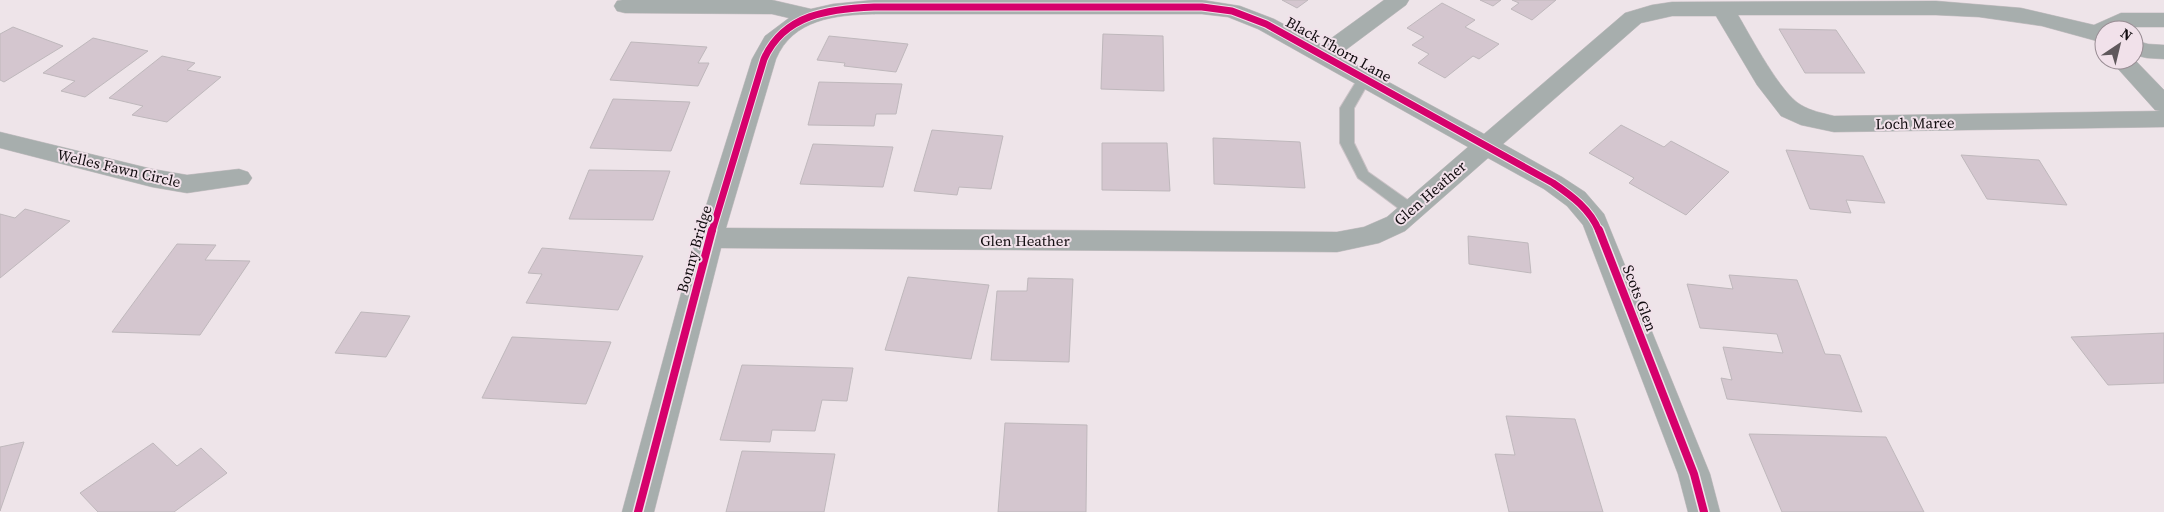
<svg xmlns="http://www.w3.org/2000/svg" width="2164" height="512" font-family="'Source Serif 4',serif">
<style>
.building{fill:#d4c6cf;stroke:#bfb8bc}
.lines{fill:none;stroke-linecap:round;stroke-linejoin:round}
.lane-casing{stroke:#cac2c6;stroke-width:2}
.street-casing{stroke:#cac2c6;stroke-width:1}
.lane{fill:#a7aead;fill-rule:evenodd}
.street{fill:#a7aead;fill-rule:evenodd}
.cycleway-far1-casing{stroke:#f1e1ea;stroke-width:9}
.cycleway-casing{stroke:#f1e1ea;stroke-width:11}
.cycleway-far1{stroke:#d6006c;stroke-width:7}
.cycleway{stroke:#d6006c;stroke-width:8}
.labels{text-anchor:middle;dominant-baseline:central;stroke-width:4;stroke-linejoin:round;paint-order:stroke}
.street-label{font-size:15px;fill:#120d10;stroke:#f1e1ea}
</style>
<rect width="100%" height="100%" fill="#eee4e9"/>
<!-- building -->
<path class="building" d="M1282 0H1308L1297 8Z
M1480 0H1501L1493 6Z
M1512 0H1556L1532 20 1511 9 1519 3Z
M1442 3 1475 20 1465 27 1499 44 1479 59 1473 56 1445 78 1418 63 1429 54 1412 45 1424 37 1407 28Z
M13 27 63 46 4 82 0 80V34Z
M1779 29 1836 30 1865 73H1805Z
M1103 34 1163 36 1164 91 1101 89Z
M829 36 908 44 896 72 844 66 845 63 817 60Z
M93 38 148 51 85 97 61 91 75 81 43 73Z
M631 42 707 47 698 63H709L698 86 610 80Z
M162 56 195 63 187 70 221 77 167 122 132 115 143 106 109 98Z
M819 82 902 84 896 114H876L874 126 808 125Z
M613 99 690 102 671 151 590 148Z
M1621 125 1664 147 1671 141 1729 172 1686 215 1629 183 1634 178 1589 153Z
M932 130 1003 136 991 189 959 187 957 195 914 191Z
M1213 138 1300 142 1305 188 1214 184Z
M1102 143H1167L1170 191 1102 190Z
M813 144 893 147 883 187 800 184Z
M1786 150 1863 156 1885 203 1846 200 1851 213 1810 209Z
M1961 155 2039 160 2067 205 1987 199Z
M589 170 670 171 653 220 569 219Z
M25 209 70 221 0 278V214L15 218Z
M1468 236 1528 243 1531 273 1469 264Z
M177 244 216 245 205 260 250 261 200 335 112 332Z
M542 248 643 256 618 310 526 303 542 274 528 273Z
M1729 275 1797 280 1825 354 1840 355 1862 412 1727 399 1721 378 1732 380 1723 347 1783 353 1777 334 1700 328 1687 284 1733 289Z
M908 277 989 285 971 359 885 350Z
M1028 278 1073 279 1069 362 991 360 997 291H1027Z
M361 312 410 316 386 357 335 353Z
M2164 333V383L2108 385 2071 337Z
M512 337 611 342 586 404 482 398Z
M742 365 853 368 847 401 822 400 815 431 772 430 770 442 720 440Z
M1506 416 1575 419 1603 512H1509L1495 454 1515 455Z
M1005 423 1087 425 1086 512H998Z
M1749 434 1886 437 1924 512H1782Z
M24 442 0 511V447Z
M153 443 177 466 201 448 227 473 174 512H98L80 493Z
M742 451 835 454 824 512H726Z"/>
<g class="lines">
<defs>
<path id="lane" d="M1364 76 1370 80 1354 108V143L1368 172 1416 206 1418 210 1416 214 1411 215 1406 214 1358 178 1340 143V108L1359 77Z"/>
<path id="street" d="M622 0H772L811 9 833 4 874 0H1202L1240 6 1274 19 1322 45 1384 0H1409L1406 5 1339 55 1484 134 1625 13 1652 5 1672 2 1936 1 2021 8 2094 25 2121 13H2164V27H2125L2119 30H2104V43L2042 26 1979 17 1936 15H1738C1751 37 1781 94 1801 105 1811 111 1822 113 1834 116L2160 111 2155 110 2110 60 2134 59 2164 90V127L1834 132 1801 125 1781 116 1757 85 1716 16H1672L1641 23 1503 144 1562 177 1585 192 1604 214 1710 474 1720 512H1688L1678 474 1583 225 1567 206 1544 189 1488 158 1405 231 1379 243 1337 252 721 248 654 512H622L696 238 752 59 765 36 789 18 772 14 625 13 617 11 614 6 617 1ZM874 14H1202L1228 17 1258 29 1468 147 1387 217 1364 227 1337 232 726 228 776 59C793 19 835 15 874 14Z
M2134 40 2148 44 2164 45V59L2147 58 2134 55Z
M0 132 152 169 187 175 239 169 248 172 252 178 248 184 187 193 152 187 0 148Z"/>
</defs>
<!-- lane casing -->
<use href="#lane" class="lane-casing"/>
<!-- street casing -->
<use href="#street" class="street-casing"/>
<!-- lane -->
<use href="#lane" class="lane"/>
<!-- street -->
<use href="#street" class="street"/>
<defs>
<path id="cycleway-far1" d="M712 231 764 59C784 14 829 9 874 7H1202L1232 11 1266 24 1553 183C1572 196 1590 209 1599 231"/>
<path id="cycleway" d="M1599 230 1694 474 1704 512
M638 512 712 230"/>
</defs>
<!-- cycleway-far1 casing -->
<use href="#cycleway-far1" class="cycleway-far1-casing"/>
<!-- cycleway casing -->
<use href="#cycleway" class="cycleway-casing"/>
<!-- cycleway-far1 -->
<use href="#cycleway-far1" class="cycleway-far1"/>
<!-- cycleway -->
<use href="#cycleway" class="cycleway"/>
</g>
<g class="labels">
<!-- street labels -->
<g class="street-label">
<text transform="translate(1339 49) rotate(29)">Black Thorn Lane</text>
<text transform="translate(1915 123) rotate(-1)">Loch Maree</text>
<text transform="translate(119 168) rotate(13)">Welles Fawn Circle</text>
<text transform="translate(1430 193) rotate(-41)">Glen Heather</text>
<text x="1025" y="240">Glen Heather</text>
<text transform="translate(694 249) rotate(-74)">Bonny Bridge</text>
<text transform="translate(1640 298) rotate(69)">Scots Glen</text>
</g>
</g>
<!-- north arrow -->
<g transform="translate(2119 45) rotate(35)"><circle r="24" fill="#f1e1ea" stroke="#988c93"/>
<path d="M0-4L9 19L0 12L-9 19Z" fill="#5f585c"/>
<text y="-8" font-size="14" font-weight="bold" text-anchor="middle" fill="#120d10">N</text>
</g>
</svg>
